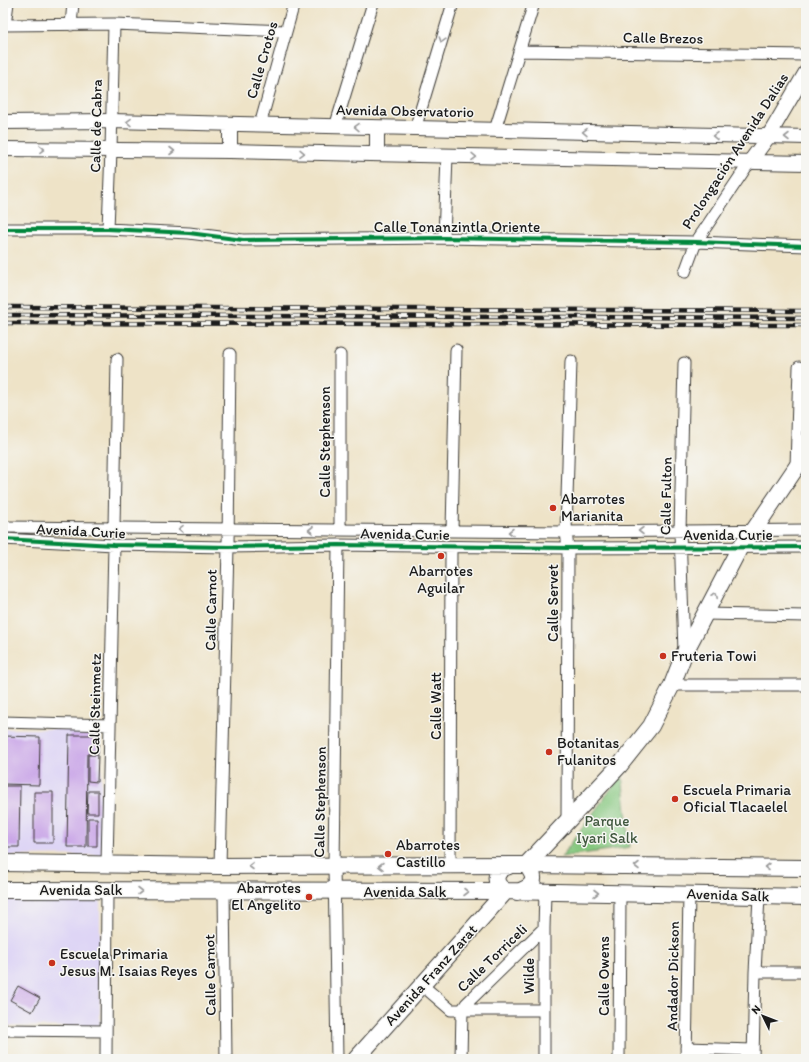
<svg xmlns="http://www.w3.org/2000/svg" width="809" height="1062" font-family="Itim,sans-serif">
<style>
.built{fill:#ded5f5}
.green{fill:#86c77f;stroke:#51724e}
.building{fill:#c8a3e7}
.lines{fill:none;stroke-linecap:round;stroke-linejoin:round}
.minor-casing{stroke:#3c3a36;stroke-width:13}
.tertiary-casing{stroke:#3c3a36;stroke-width:16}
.secondary-casing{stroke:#3c3a36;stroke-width:18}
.minor{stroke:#fff;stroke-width:11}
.tertiary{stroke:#fff;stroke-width:14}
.secondary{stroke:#fff;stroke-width:16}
.rail-casing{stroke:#1c1c1c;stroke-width:4.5}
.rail{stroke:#f6f6f2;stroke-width:3;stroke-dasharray:9;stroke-linecap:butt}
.cycleway-casing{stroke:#f6f6f2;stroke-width:6}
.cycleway{stroke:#00873e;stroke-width:4}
.oneway{stroke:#999}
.poi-dot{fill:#c8321e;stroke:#f6f6f2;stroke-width:1.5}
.labels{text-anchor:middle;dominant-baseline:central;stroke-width:3;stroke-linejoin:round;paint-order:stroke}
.street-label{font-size:15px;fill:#1c1c1c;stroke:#f6f6f2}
.poi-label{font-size:15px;fill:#1c1c1c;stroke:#f6f6f2;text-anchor:start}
.park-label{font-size:15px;fill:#41583f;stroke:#f6f6f2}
</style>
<rect width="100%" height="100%" fill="#f6f6f2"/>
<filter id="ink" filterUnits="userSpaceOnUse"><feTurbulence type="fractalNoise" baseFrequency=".025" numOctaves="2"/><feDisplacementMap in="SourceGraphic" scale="8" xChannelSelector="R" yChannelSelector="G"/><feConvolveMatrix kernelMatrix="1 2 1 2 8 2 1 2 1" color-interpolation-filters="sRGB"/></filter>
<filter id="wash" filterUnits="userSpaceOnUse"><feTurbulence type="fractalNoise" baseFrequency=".012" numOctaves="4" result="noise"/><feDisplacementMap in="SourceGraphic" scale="16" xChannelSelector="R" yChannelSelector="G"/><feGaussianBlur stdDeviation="0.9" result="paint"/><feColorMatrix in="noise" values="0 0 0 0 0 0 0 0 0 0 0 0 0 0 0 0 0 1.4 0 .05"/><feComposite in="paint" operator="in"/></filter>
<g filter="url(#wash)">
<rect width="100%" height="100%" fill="#eee3c7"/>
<!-- built -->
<path class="built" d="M3 729H101L102 855 3 856Z
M3 898 100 899V1027L3 1026Z"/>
<!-- green -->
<path class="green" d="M622 774 630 847 561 857Z"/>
<g id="blocks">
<!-- building -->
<path class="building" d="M69 735H99L98 754H87L86 847H67Z
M3 736 40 737 39 785 3 784Z
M88 755H98L97 782 88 781Z
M3 786H20L19 847H3Z
M88 791H98V813H87Z
M34 792H53V843H34Z
M88 818H97V846H88Z
M18 986 40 998 32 1012 10 1000Z"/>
</g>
</g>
<g filter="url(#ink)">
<use href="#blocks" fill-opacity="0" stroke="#3c3a36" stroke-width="1"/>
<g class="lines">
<defs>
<path id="minor" d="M3 25 114 24 286 31
M5 25 8 3
M71 25 73 3
M519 51 806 55
M260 125 294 3
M335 127 373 3
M415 129 453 3
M495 130 534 3
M3 229H108L189 233 243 240 444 238 696 242 806 246
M108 229 111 150 114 24
M444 238 447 156
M685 272 696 242 749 163
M796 467 799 367
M3 527 566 532 806 530
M114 528 117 359
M340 530V355
M452 531 456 350
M3 539 114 545 228 547 338 545 568 548 806 547
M705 614 806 616
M684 652 680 531 684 363
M672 685H806
M3 722 110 725
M567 821 568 548 566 532 571 361
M107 864 114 545
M450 865 451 547
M220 866 228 547 230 354
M224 891 226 1059
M755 972H806
M422 985 451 1010H544
M3 1030 106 1031
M686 1048 753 1050
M106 1059 107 890
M337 1059 334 866 338 545
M461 1059 462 1010 466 1004 544 928
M544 1059V928L545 893
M619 1059 620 893
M686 1059 689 894
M753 1059 755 972 759 897"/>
<path id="tertiary" d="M3 122 111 121 806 137
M230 124V151
M3 149 230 151 806 163
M377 154V128
M749 163 768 137 806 72"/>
<path id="secondary" d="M3 863 220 866 526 865 806 868
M3 890 506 891 806 897
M517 892C533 887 539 879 526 865L620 765 651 726 672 685 684 654 740 547 754 530 806 453
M356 1059 506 891C492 884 494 870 509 866"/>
</defs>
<!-- minor casing -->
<use href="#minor" class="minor-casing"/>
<!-- tertiary casing -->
<use href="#tertiary" class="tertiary-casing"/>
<!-- secondary casing -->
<use href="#secondary" class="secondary-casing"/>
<!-- minor -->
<use href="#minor" class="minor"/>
<!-- tertiary -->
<use href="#tertiary" class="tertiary"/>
<!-- secondary -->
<use href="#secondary" class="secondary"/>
<defs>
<path id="rail" d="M3 307 806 311
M3 315 806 318
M3 323 806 325"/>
</defs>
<!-- rail casing -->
<use href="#rail" class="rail-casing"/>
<!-- rail -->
<use href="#rail" class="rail"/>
<defs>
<path id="cycleway" d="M3 229H108L189 233 243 240 444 238 696 242 806 246
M3 539 114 545 228 547 338 545 568 548 806 547"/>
</defs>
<!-- cycleway casing -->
<use href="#cycleway" class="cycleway-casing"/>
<!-- cycleway -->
<use href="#cycleway" class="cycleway"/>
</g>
<!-- one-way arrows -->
<defs><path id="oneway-chevron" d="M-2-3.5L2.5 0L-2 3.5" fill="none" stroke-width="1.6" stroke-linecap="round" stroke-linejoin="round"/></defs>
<g class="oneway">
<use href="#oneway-chevron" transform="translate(442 40) rotate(107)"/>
<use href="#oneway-chevron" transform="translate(129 122) rotate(-179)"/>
<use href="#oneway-chevron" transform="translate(357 127) rotate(-179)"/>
<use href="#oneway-chevron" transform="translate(585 132) rotate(-179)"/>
<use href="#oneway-chevron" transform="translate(715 136) rotate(-179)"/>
<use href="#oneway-chevron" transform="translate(787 137) rotate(-180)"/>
<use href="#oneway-chevron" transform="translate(42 149) rotate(1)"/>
<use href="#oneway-chevron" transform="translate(172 151)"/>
<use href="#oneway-chevron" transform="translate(302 153) rotate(1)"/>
<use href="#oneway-chevron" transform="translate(474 157) rotate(1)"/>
<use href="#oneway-chevron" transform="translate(181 529) rotate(-179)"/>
<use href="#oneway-chevron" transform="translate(311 530) rotate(-180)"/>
<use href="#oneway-chevron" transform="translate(641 531) rotate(180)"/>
<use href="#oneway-chevron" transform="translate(511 532) rotate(-180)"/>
<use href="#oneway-chevron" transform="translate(715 595) rotate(-63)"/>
<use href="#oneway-chevron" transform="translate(251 866) rotate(180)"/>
<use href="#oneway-chevron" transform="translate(381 866) rotate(180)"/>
<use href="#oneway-chevron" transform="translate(637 866) rotate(-180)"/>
<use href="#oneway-chevron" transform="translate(767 867) rotate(-180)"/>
<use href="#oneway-chevron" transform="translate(140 891)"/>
<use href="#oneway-chevron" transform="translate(466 892)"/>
<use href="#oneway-chevron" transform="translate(596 893)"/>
</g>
</g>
<!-- markers -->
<g class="poi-dot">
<circle cx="553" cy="508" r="4"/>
<circle cx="441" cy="556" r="4"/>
<circle cx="663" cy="656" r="4"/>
<circle cx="549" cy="752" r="4"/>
<circle cx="675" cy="799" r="4"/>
<circle cx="388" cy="854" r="4"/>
<circle cx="309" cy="897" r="4"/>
<circle cx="52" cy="963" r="4"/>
</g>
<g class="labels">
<!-- street labels -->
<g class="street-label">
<text transform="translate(663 38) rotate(1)">Calle Brezos</text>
<text transform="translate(262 60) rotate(-74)">Calle Crotos</text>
<text transform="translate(405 111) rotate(1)">Avenida Observatorio</text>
<text transform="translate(96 126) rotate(-89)">Calle de Cabra</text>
<text transform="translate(735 151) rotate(-57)">Prolongación Avenida Dalias</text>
<text x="457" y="227">Calle Tonanzintla Oriente</text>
<text transform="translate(325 442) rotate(-90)">Calle Stephenson</text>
<text transform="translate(666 496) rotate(-89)">Calle Fulton</text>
<text transform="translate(81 531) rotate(3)">Avenida Curie</text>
<text transform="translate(405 534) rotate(1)">Avenida Curie</text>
<text x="728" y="535">Avenida Curie</text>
<text transform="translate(553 603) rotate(-90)">Calle Servet</text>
<text transform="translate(211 610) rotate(-89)">Calle Carnot</text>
<text transform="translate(95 704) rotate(-89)">Calle Steinmetz</text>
<text transform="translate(436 706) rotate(-90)">Calle Watt</text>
<text transform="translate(320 802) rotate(-89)">Calle Stephenson</text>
<text x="81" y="890">Avenida Salk</text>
<text x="405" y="892">Avenida Salk</text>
<text transform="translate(728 895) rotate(2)">Avenida Salk</text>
<text transform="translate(492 958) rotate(-44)">Calle Torriceli</text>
<text transform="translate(210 975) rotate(-91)">Calle Carnot</text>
<text transform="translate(431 975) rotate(-48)">Avenida Franz Zarat</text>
<text transform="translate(529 976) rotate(-90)">Wilde</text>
<text transform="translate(604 976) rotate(-90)">Calle Owens</text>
<text transform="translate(673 976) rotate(-89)">Andador Dickson</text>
</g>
<!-- poi labels -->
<g class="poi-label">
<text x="561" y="499">Abarrotes<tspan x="561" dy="17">Marianita</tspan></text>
<text x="441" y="571" text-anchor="middle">Abarrotes<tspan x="441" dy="17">Aguilar</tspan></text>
<text x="671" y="656">Fruteria Towi</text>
<text x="557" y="743">Botanitas<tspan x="557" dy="17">Fulanitos</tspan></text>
<text x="683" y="790">Escuela Primaria<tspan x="683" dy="17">Oficial Tlacaelel</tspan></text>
<text x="396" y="845">Abarrotes<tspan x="396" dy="17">Castillo</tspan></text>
<text x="301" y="888" text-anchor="end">Abarrotes<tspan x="301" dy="17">El Angelito</tspan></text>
<text x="60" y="954">Escuela Primaria<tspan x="60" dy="17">Jesus M. Isaias Reyes</tspan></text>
</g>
<!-- park labels -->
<g class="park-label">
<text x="607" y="821">Parque<tspan x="607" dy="17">Iyari Salk</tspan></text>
</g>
</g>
<!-- margin -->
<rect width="809" height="1062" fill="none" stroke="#f6f6f2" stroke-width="16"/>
<!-- north arrow -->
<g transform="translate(763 1016) rotate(313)" stroke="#f6f6f2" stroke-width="3" paint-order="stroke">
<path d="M0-3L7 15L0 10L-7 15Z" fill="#1c1c1c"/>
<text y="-6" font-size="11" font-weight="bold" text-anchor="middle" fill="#1c1c1c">N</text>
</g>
</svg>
